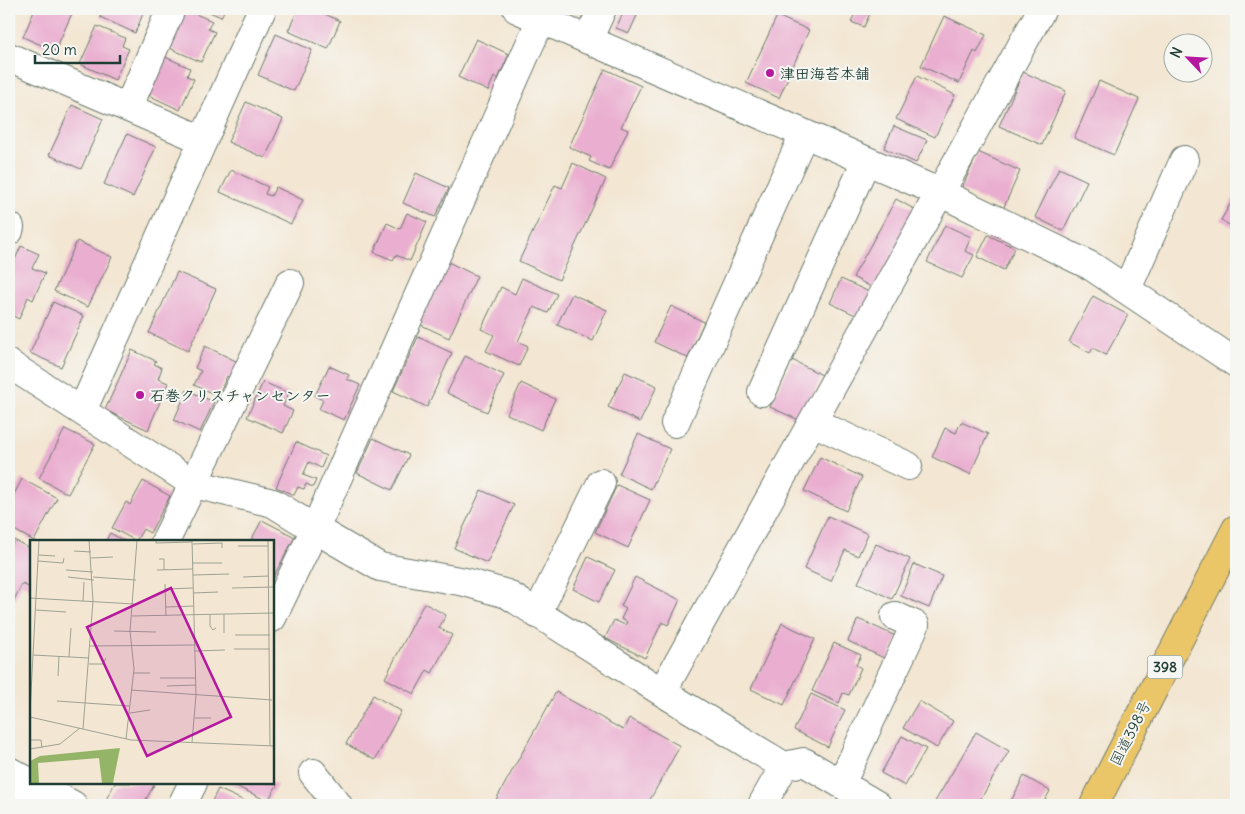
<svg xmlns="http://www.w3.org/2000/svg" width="1245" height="814" font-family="Delius,'Klee One',sans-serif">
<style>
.building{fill:#eaafd0}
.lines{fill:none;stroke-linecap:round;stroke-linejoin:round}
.minor-casing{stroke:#69786b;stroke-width:30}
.highway-casing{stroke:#69786b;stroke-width:30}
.minor{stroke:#fff;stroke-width:28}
.highway{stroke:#ebc669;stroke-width:28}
.poi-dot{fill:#b5179e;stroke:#f6f6f2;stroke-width:2}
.labels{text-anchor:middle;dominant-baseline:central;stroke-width:4;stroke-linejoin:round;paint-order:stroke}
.shield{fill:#f6f6f2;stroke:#60746d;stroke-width:1}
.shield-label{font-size:14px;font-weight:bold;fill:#1f3d34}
.poi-label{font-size:15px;font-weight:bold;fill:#1f3d34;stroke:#f6f6f2;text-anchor:start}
.street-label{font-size:15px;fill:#1f3d34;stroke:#f6f6f2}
.inset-road{fill:none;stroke:#9ea293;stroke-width:1}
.view{fill:#b5179e;fill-opacity:0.15;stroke:#b5179e;stroke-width:2.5}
.inset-edge{fill:none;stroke:#1f3d34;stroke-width:2.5}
</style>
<rect width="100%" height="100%" fill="#f6f6f2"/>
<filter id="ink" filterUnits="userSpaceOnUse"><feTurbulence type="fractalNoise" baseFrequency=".02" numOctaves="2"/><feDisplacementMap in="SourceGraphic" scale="10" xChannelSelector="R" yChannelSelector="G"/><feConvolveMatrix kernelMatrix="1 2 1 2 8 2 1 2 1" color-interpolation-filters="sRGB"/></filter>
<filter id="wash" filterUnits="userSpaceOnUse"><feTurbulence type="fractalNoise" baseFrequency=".0096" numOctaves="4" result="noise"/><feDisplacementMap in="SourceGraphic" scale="20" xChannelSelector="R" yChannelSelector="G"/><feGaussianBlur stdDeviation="1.12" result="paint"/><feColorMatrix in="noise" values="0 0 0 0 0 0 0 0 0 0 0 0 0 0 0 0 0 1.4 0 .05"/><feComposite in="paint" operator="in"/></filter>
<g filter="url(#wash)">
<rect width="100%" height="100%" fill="#f3e6d2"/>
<g id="blocks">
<!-- building -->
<path class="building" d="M35 9H74L55 51 23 37Z
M104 9H145L135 33 100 17Z
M184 9 212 21 208 29 215 32 201 62 167 47Z
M203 9H225L221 17Z
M298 9H314L340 21 328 49 288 31Z
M625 9H640L629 33 616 28Z
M857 9H872L864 27 851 22Z
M777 16 809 30 779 98 746 83Z
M944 16 986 35 977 53 974 51 959 83 921 66Z
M97 26 125 38 122 46 129 49 115 80 80 64Z
M276 34 312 50 294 91 258 75Z
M476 39 509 54 498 79 494 77 488 91 458 77Z
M163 56 190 68 187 76 194 79 180 110 146 94Z
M605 69 641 86 621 127 628 130 609 170 589 161 591 157 569 147Z
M1023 72 1066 91 1042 145 999 126Z
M917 76 955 95 935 137 896 119Z
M1099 81 1139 99 1114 155 1074 138Z
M246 102 283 119 265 158 228 142Z
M72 105 103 119 81 169 49 155Z
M894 126 927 140 916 163 884 148Z
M127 134 156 147 133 197 104 184Z
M978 152 1020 171 1003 209 961 190Z
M9 159 14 161 9 173Z
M573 163 606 179 559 280 519 261 555 185 562 188Z
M1059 168 1087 181 1063 231 1035 217Z
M231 170 268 187 265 194 271 196 276 187 303 200 291 224 220 192Z
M416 173 449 188 435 217 403 203Z
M9 177 13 179 9 190Z
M1236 194V229L1221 220Z
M896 199 923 214 880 292 853 277Z
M407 213 427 222 410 261 396 255 393 260 374 252 387 223 400 229Z
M945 225 971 237 965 251 974 255 962 278 927 262Z
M988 235 1015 248 1004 270 977 257Z
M77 241 112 257 88 307 54 291Z
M21 246 39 254 32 268 45 273 33 300 28 297 19 319 9 314V273Z
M448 262 477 276 449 338 419 324Z
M177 272 216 289 188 351 149 333Z
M522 278 557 294 548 313 534 307 518 341 528 346 519 366 486 351 494 335 481 329 501 287 515 294Z
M841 279 876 295 864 319 830 303Z
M572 294 607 310 593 341 557 325Z
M1093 296 1128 315 1106 355 1093 348 1090 353 1069 342Z
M53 302 84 316 61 367 30 353Z
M671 306 704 322 688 358 654 342Z
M418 337 452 353 427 407 393 391Z
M205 346 240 363 233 379 227 376 218 396 194 385 201 371 195 368Z
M132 350 156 361 154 364 162 368 158 379 168 383 148 430 105 410Z
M465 356 504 375 487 412 447 393Z
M792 360 822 375 801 421 770 407Z
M329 366 349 375 347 379 360 385 344 420 319 409 323 400 315 396Z
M625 372 657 386 640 422 608 407Z
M263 382 289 393 283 406 293 411 283 433 247 417Z
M521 383 555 399 541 430 507 414Z
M187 390 214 402 200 432 174 420Z
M961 422 988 434 970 474 932 457 945 428 956 433Z
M65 429 95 444 68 494 39 478Z
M638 434 670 449 651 489 619 474Z
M373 438 409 455 392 490 357 473Z
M296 442 326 456 321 468 309 462 303 475 316 480 313 487 306 484 304 489 298 487 294 495 276 487Z
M820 457 862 477 846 511 804 491Z
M22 479 57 498 34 541 9 527V504Z
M143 481 170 496 150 533 143 529 136 541 112 528 126 502 130 505Z
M617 485 650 500 628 548 595 532Z
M481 490 514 505 487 563 454 548Z
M828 516 868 534 858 556 845 550 831 581 804 569Z
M262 520 295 537 272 579V542H250Z
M110 533 126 542H105Z
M14 540 31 549V588L22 584 14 600 9 597V550Z
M876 544 910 559 892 599 858 583Z
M588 557 615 570 599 602 573 589Z
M914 564 942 576 929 608 901 596Z
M635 577 680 600 668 625 662 622 645 658 605 638 614 620 625 625 627 622 621 619 626 609 621 606Z
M424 603 446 615 439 628 452 635 432 673 427 670 414 694 385 678Z
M858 619 898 637 888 660 848 641Z
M782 623 815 639 784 705 751 689Z
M834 643 861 655 856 665 861 668 849 695 843 693 839 703 812 691Z
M556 692 623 730 629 718 680 746 647 805H493Z
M811 694 845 710 828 747 794 730Z
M373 695 401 711 375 760 346 744Z
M919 701 953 721 937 748 903 728Z
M976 732 1009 751 977 805H933Z
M902 736 926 749 905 786 881 773Z
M1024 776 1050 791 1042 805H1009Z
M115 783H155L143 805H103Z
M229 783H272L277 785 268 801Z
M218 789 249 803 248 805H210Z"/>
</g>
</g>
<g filter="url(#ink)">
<use href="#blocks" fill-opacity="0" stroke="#69786b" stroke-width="1"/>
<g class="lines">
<defs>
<path id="minor" d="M517 9 941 193 1091 266 1236 363
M588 40 602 9
M9 57 203 140
M128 108 171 9
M9 231 10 227
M1127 289 1184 160
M9 364 194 484 273 503 315 529 380 567 465 582 507 594 662 692 784 766 804 762 877 805
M762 392 866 161
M82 411 262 9
M813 422 908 466
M675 423 804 134
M165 542 290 283
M537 614 601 483
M272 618 315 529 541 19
M662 692 1042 9
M9 771 73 805
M313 773 338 805
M841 784 915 625 895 616
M19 805 31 782
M182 805 193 783
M762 805 784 766"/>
<path id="highway" d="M1094 805 1236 529"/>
</defs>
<!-- minor casing -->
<use href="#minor" class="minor-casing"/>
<!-- highway casing -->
<use href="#highway" class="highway-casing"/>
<!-- minor -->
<use href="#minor" class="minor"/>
<!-- highway -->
<use href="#highway" class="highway"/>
</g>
</g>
<!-- markers -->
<g class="poi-dot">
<circle cx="770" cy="73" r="5"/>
<circle cx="140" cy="395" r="5"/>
</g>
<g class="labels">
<!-- shield labels -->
<rect class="shield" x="1147.5" y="655.5" width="35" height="23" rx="4"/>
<g class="shield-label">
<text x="1165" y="667">398</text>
</g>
<!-- poi labels -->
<g class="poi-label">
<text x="780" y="73">津田海苔本舗</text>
<text x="150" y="395">石巻クリスチャンセンター</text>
</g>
<!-- street labels -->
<g class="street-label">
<text transform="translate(1130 733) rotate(-63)">国道398号</text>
</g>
</g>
<!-- overview -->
<g transform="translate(30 540)">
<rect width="244" height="244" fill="#f3e6d2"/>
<path d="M90 208 83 243H72L69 218 8 223 9 243H0V221L10 216Z" fill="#94b467"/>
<path class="inset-road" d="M126 0V3L162 2M238 0 240 206M163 4 192 3V8M208 6H238M44 11 61 12M9 15 25 16M61 18 83 17M129 19H134V30M8 21 33 23 34 18M163 23H192M36 30 63 32M127 30 163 29M163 35 199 34M38 37 64 40M63 37 106 40M213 37 239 36M135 44 136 76M202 48 244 47M135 49 163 48M163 53 188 52M0 58 104 64M53 61 54 42M136 67 164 66M6 70 36 72M180 75V86L183 90 186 88M102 76 244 73M84 91 126 92M194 93V74M205 95H240M60 106 165 105M204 109H240M165 111 195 110M3 115 59 118M39 117 41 88M59 124H73L76 118M103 133H120M28 136 29 116M130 138H166M137 146 166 145M101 150 242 160M27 161 99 166M0 172 9 0M100 173 120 170M0 177 101 200 244 206M165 178H181M53 189 63 61 59 0M96 199 104 129 100 91 107 0M0 200H11L12 208M162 202 166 155 162 0M0 209 30 204 50 188"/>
<path class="view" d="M141 48 201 177 117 216 57 87Z"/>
<rect width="244" height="244" class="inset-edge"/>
</g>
<!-- margin -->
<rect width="1245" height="814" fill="none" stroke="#f6f6f2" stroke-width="30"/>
<!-- north arrow -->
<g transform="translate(1188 58) rotate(295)"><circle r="24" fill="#f6f6f2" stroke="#a0aca6"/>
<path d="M0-4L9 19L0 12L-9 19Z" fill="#b5179e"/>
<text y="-8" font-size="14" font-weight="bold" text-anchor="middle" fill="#1f3d34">N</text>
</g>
<!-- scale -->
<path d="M35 55v8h85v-8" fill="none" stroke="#1f3d34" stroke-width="2.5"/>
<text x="42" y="55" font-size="15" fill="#1f3d34" stroke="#f6f6f2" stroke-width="4" paint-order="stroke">20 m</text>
</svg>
